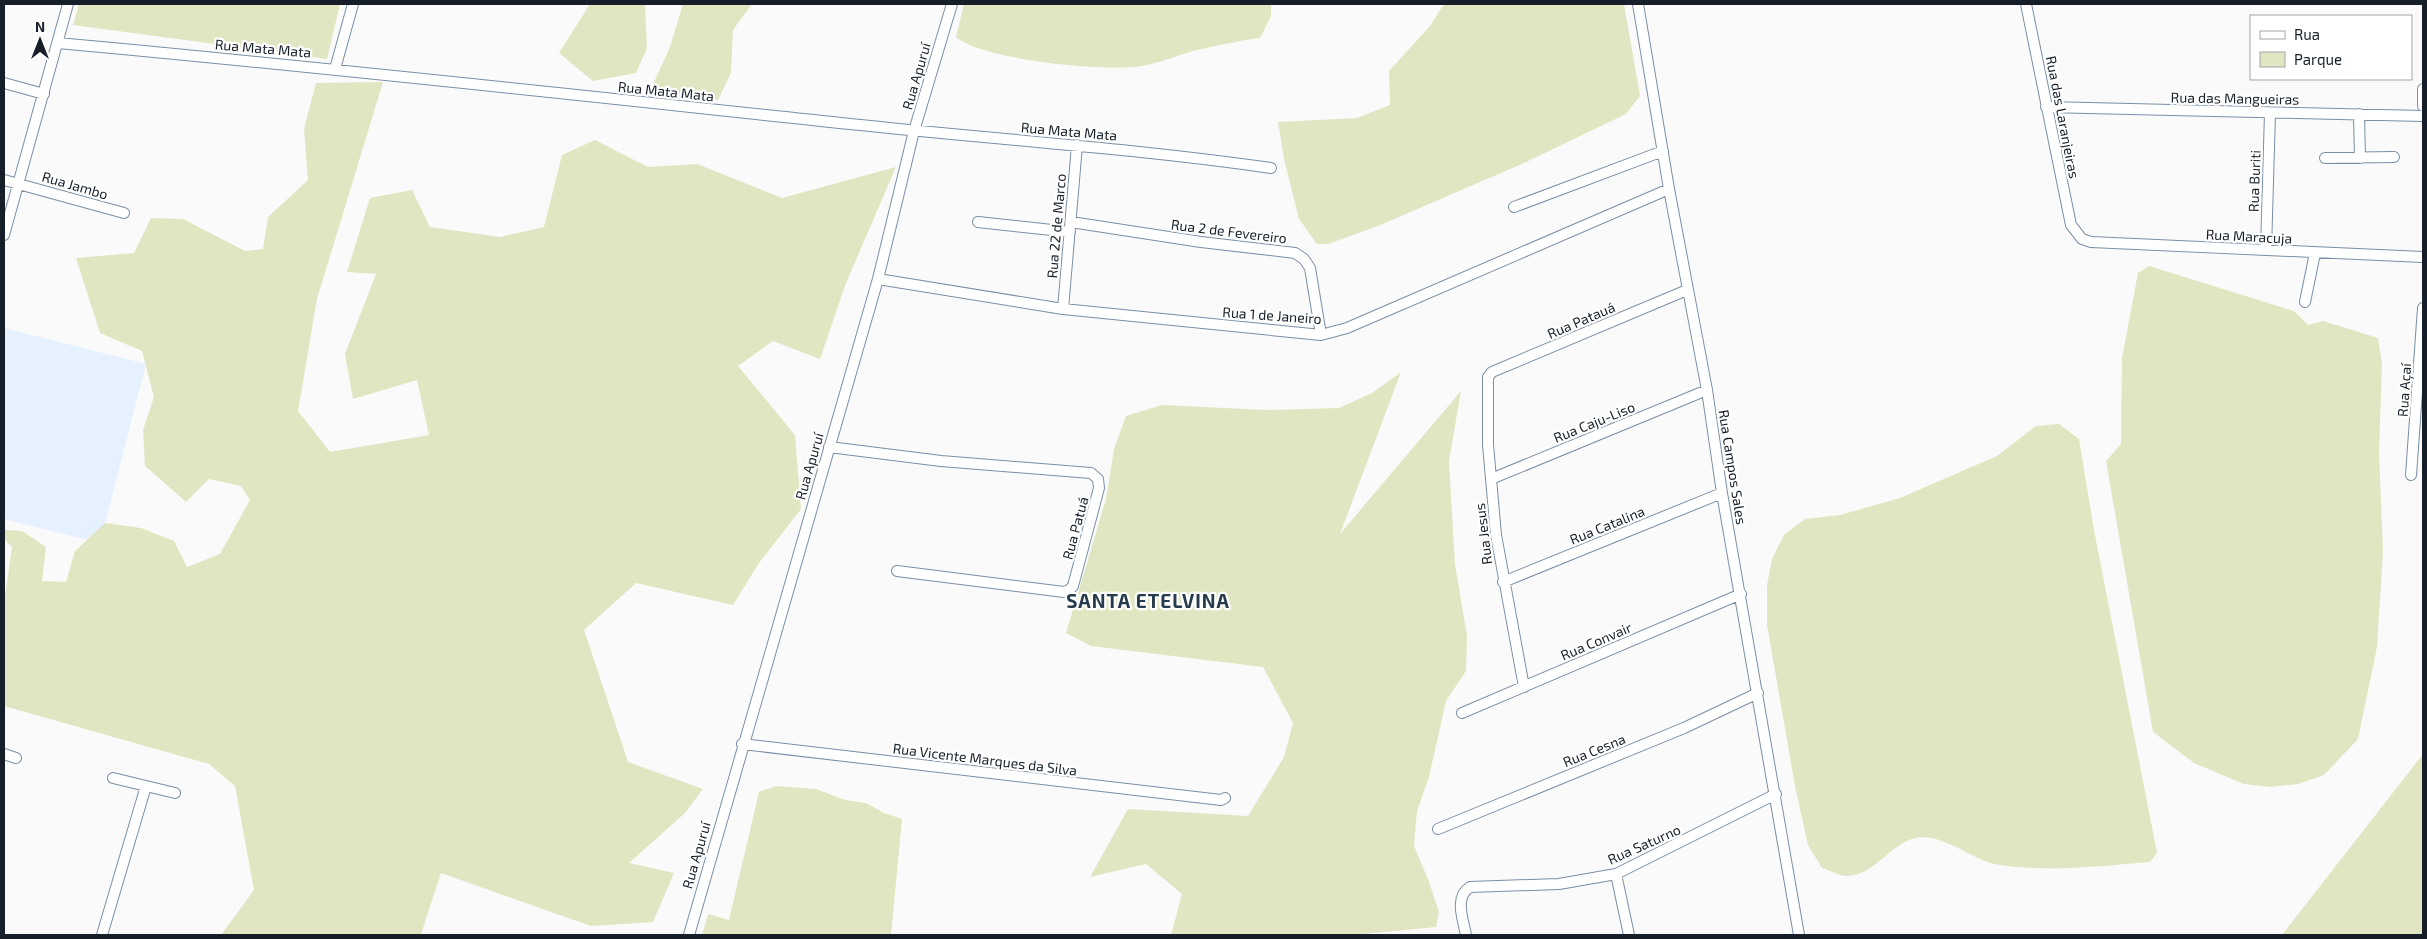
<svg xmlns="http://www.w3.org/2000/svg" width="2427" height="939" font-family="'Exo 2',sans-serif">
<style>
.built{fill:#e6f1ff}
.green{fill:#e0e6c1}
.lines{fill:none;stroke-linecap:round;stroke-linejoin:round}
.minor-casing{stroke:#798fa7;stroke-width:12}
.minor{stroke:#fff;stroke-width:10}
.labels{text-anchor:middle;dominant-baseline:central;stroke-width:4.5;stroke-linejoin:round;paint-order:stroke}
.street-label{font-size:14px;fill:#161f29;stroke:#fff}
.district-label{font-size:19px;font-weight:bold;letter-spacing:1px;fill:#273b4f;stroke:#fff}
</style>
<rect width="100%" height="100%" fill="#fafafa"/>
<!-- built -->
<path class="built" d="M4 328 146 364 100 543 4 519Z"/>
<!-- green -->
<path class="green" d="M79 4H340L327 59 73 25Z
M590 4H645L647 48 636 73 593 81 559 53Z
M683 4H752L733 30 731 73 718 100 649 93 670 47Z
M964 4H1271V16L1260 38C1237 41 1215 46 1193 51 1176 56 1159 63 1142 66 1105 72 983 60 956 37Z
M1444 4H1624L1640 96 1626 114 1524 163 1378 226 1328 244H1317L1299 219 1284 159 1278 122 1357 118 1390 105 1389 71 1430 26Z
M383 82 317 299 298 411 330 452 429 435 417 380 353 399 345 354 376 274 347 272 370 198 412 190 430 227 500 237 544 227 562 155 595 140 648 167 697 164 782 198 896 167 846 283 820 359 773 341 738 366 795 435 801 509 759 563 733 605 636 583 584 630 628 762 703 789 685 813 629 863 674 873 653 922 591 926 441 873 421 934 418 935H221L254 890 235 786 209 764 4 706V603L12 547 4 539V530L22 531 46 547 42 581 66 582 75 551 105 523 141 528 174 541 187 567 220 554 250 500 241 486 209 479 186 502 145 466 143 430 154 397 142 351 100 333 76 258 134 253 151 218 183 219 245 251 263 249 268 217 308 180 304 129 316 83Z
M2149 266 2294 311 2308 325 2323 321 2378 338 2382 364 2379 453 2383 552 2377 647 2358 739 2324 775 2298 784 2270 787 2244 784 2194 763 2153 732 2106 461 2121 444 2122 358 2138 273Z
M1401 372 1340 534 1461 391 1449 461 1455 565 1467 636 1466 671 1446 701 1429 777 1417 811 1414 846 1428 879 1439 912 1436 927 1353 935H1171L1182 894 1146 864 1090 877 1128 809 1248 816 1284 757 1293 723 1263 667 1091 646 1066 633 1106 499 1114 449 1126 416 1162 405 1267 410 1339 408 1372 393Z
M2059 424 2079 439 2094 530 2157 853 2150 862C2099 866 2045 873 1994 864 1971 859 1942 833 1916 838 1892 842 1874 876 1847 876 1839 876 1829 870 1822 868L1808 845 1795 786 1767 625V585L1772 559 1784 535 1805 519 1840 515 1900 498 1997 456 2036 426Z
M2423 754V935H2282Z
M776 786 816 789 845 800 866 803 884 813 902 819 891 935H702L708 914 729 920 759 792Z"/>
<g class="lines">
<defs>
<path id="minor" d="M1638 4 1669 189 1707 390 1722 493 1799 935
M2026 4 2071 225 2082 239 2091 242 2423 257
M58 43C322 67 586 96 850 124 991 139 1131 148 1271 168
M335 69 353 4
M4 83 44 94
M2423 89V106
M2046 107 2423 116
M2359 114 2360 158
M2325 158 2394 157
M4 180 124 213
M1514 207 1663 151
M978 222 1070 232
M1071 222 1201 242 1295 253 1304 259 1310 268 1321 335
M4 235 68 4
M2266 250 2270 113
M878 279 1063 309 1321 335 1347 328 1669 189
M2305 302 2315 253
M1063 309 1077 145
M829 447 941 461 1091 473 1098 479 1099 488 1073 586 1069 590 1064 592 897 571
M2411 475 2423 308
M1491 479 1707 390
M1503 582 1722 493
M1524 687 1496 535 1488 445V377L1492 372 1687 290
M1462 713 1741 594
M742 744 1221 800 1225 798
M4 754 16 758
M113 778 175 793
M1438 829 1684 728 1758 693
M1616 874 1629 935
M102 935 146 786
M689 935 878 279 914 131 952 4
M1466 935C1463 919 1454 897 1470 887L1559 884 1616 874 1776 794"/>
</defs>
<!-- minor casing -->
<use href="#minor" class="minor-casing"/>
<!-- minor -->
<use href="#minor" class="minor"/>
</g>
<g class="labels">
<!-- street labels -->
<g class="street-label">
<text transform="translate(263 48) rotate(5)">Rua Mata Mata</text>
<text transform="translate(916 76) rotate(-74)">Rua Apuruí</text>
<text transform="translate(666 91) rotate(6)">Rua Mata Mata</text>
<text transform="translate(2235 98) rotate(1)">Rua das Mangueiras</text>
<text transform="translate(2063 117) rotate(79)">Rua das Laranjeiras</text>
<text transform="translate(1069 131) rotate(5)">Rua Mata Mata</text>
<text transform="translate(2254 181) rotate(-88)">Rua Buriti</text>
<text transform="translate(75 185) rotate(16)">Rua Jambo</text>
<text transform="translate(1056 226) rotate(-85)">Rua 22 de Marco</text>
<text transform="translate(1229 231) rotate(7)">Rua 2 de Fevereiro</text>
<text transform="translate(2249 236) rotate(3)">Rua Maracuja</text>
<text transform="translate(1272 315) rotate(4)">Rua 1 de Janeiro</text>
<text transform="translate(1581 320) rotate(-23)">Rua Patauá</text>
<text transform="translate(2404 390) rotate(-86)">Rua Açaí</text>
<text transform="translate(1594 422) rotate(-22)">Rua Caju-Liso</text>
<text transform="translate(809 466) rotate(-74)">Rua Apuruí</text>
<text transform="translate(1733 467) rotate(81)">Rua Campos Sales</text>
<text transform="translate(1607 525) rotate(-22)">Rua Catalina</text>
<text transform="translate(1075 528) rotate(-75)">Rua Patuá</text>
<text transform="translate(1483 534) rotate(-97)">Rua Jesus</text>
<text transform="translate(1596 641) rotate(-23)">Rua Convair</text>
<text transform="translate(1594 750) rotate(-22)">Rua Cesna</text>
<text transform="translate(985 759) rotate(7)">Rua Vicente Marques da Silva</text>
<text transform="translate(1644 844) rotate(-24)">Rua Saturno</text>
<text transform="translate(696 855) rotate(-74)">Rua Apuruí</text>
</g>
<!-- district labels -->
<g class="district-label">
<text x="1148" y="600">SANTA ETELVINA</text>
</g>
</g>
<!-- border -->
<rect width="2427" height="939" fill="none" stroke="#161f29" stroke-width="10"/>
<!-- legend -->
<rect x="2250" y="15" width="162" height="65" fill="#ffffff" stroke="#a2a5a9"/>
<rect x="2260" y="31" width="25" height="8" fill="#ffffff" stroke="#a2a5a9"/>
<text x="2294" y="40" font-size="15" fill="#161f29">Rua</text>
<rect x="2260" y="52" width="25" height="15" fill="#e0e6c1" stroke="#a2a5a9"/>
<text x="2294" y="65" font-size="15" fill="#161f29">Parque</text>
<!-- north arrow -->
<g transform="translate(40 40)" stroke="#ffffff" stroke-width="4" paint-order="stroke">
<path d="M0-4L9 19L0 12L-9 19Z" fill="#161f29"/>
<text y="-8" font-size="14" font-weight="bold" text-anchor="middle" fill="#161f29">N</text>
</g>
</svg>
